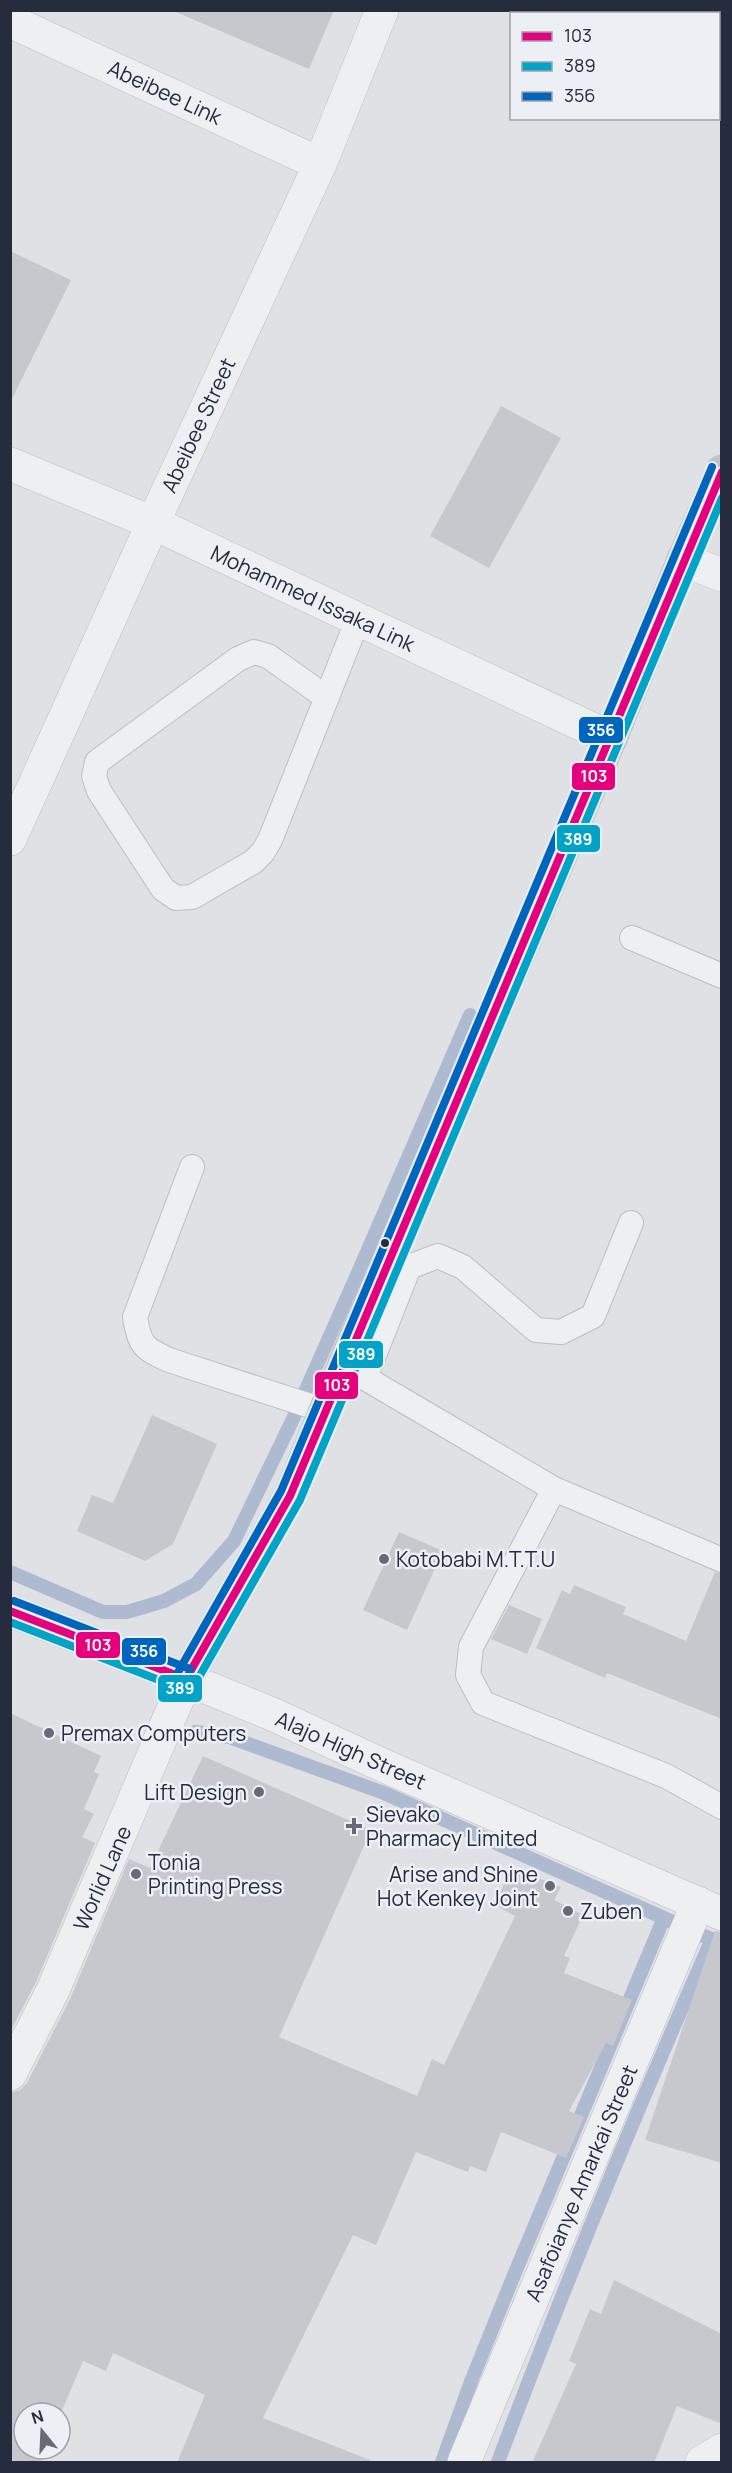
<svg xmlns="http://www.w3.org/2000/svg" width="732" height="2473" font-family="Manrope,sans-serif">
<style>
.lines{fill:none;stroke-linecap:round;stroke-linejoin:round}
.stream{stroke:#adbad0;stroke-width:14}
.building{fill:#c6c8cd}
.lane-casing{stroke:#bcbec1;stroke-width:26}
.street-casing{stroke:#bcbec1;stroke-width:34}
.lane{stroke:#eeeff1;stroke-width:24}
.street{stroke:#eeeff1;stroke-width:33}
.secondary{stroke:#c0c2c7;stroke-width:33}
.bus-1-casing{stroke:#eceff4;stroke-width:12}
.bus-2-casing{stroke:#eceff4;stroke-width:12}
.bus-3-casing{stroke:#eceff4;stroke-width:12}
.bus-1{stroke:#e5007d;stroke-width:8}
.bus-2{stroke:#02a3c7;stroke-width:8}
.bus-3{stroke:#0065bd;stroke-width:8}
.bus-dot{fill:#262c3d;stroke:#eceff4;stroke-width:2}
.poi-dot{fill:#676b78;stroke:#eceff4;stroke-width:2}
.labels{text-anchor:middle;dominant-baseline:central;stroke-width:5;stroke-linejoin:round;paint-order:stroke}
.street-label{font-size:21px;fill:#262c3d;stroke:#eceff4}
.poi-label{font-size:21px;fill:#262c3d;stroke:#eceff4;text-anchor:start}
.line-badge{stroke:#eceff4;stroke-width:2}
.badge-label{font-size:16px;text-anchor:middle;font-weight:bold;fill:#fff}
</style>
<rect width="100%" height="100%" fill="#dfe1e5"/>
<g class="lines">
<!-- stream -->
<path class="stream" d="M10 1572 103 1612H127L164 1601 196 1584 234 1541 292 1421 357 1275 470 1015
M195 1732 229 1737 384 1793 722 1944
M442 2462 472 2379 514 2275 663 1920
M498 2462C564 2286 636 2112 712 1939"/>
</g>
<!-- building -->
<path class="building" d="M171 10H334L309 69Z
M10 251 71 280 10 403Z
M501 406 561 438 489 568 430 536Z
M152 1415 217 1444 173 1544 145 1561 77 1531 92 1495 113 1503Z
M399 1532 443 1551 407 1630 363 1610Z
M715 1572 722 1574V1719L607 1673 605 1678 536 1648 562 1590 570 1594 574 1585 626 1607 623 1614 686 1641Z
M509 1605 542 1619 527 1654 491 1639Z
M10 1713 101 1756 94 1772 99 1774 84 1809 94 1814 82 1837 95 1843 36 1982 10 2032Z
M203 1756 371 1830 279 2037 417 2096 432 2059 444 2065 515 1916 495 1905 511 1867 561 1887 554 1900 583 1915 564 1956 570 1958 564 1973 632 2000 613 2046 606 2043 569 2111 584 2117 566 2158 501 2132 486 2172 470 2166 468 2172 416 2152 376 2245 353 2235 263 2418 370 2460V2463H177L205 2395 113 2353 106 2371 83 2361 60 2415 24 2413V2449H45L40 2463H10V2093L20 2090 27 2083 70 1999 129 1859 150 1868Z
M715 1931 722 1932V2163L645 2140Z
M614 2280 722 2334V2424L677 2406 654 2463H532L576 2364 569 2361 590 2309 601 2314Z"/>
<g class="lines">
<defs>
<path id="lane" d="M327 698 268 656 254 652 238 659 97 762 94 776 99 791 163 889 176 898 192 897 253 862 263 852 270 840 358 619
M632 938 722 976
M192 1167 135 1317C140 1346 143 1348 169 1360L326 1411
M354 1369 365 1378 554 1489 722 1560
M365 1378 409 1267 438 1256 463 1267 536 1330 561 1332 593 1316 631 1223
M554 1489 471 1647 468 1675 483 1703 666 1776 722 1807"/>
<path id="street" d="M10 21 320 164
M10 464 153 523 611 738
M683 560 722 575
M10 839 153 523 320 164 382 10
M10 2074 53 1990 186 1679 272 1714 380 1764 722 1914
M464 2462 698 1903
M702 2462 722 2450"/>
</defs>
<!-- lane casing -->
<use href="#lane" class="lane-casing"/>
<!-- street casing -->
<use href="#street" class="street-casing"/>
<!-- lane -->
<use href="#lane" class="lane"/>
<!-- street -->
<use href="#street" class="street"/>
<!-- secondary -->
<path class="secondary" d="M10 1611 186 1679 290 1496 345 1362 611 738 683 560 722 471"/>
<defs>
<path id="bus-1" d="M10 1611 186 1679
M186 1679 290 1496 722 472"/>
<path id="bus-2" d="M10 1622 182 1689
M195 1684 300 1500 722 498"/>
<path id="bus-3" d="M14 1601 190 1669
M177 1674 281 1491 712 467"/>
</defs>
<!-- bus-1 casing -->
<use href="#bus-1" class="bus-1-casing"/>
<!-- bus-2 casing -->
<use href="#bus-2" class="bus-2-casing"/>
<!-- bus-3 casing -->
<use href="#bus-3" class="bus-3-casing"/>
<!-- bus-1 -->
<use href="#bus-1" class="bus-1"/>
<!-- bus-2 -->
<use href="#bus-2" class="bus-2"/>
<!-- bus-3 -->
<use href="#bus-3" class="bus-3"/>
</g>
<!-- markers -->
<circle class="bus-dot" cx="385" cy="1243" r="5"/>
<g class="poi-dot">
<circle cx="384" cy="1559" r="6"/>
<circle cx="49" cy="1733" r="6"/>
<circle cx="259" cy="1792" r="6"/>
<path d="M351 1817h6v6h6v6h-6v6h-6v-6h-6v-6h6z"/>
<circle cx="136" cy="1874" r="6"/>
<circle cx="550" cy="1886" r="6"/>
<circle cx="568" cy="1911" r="6"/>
</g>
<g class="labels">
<!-- street labels -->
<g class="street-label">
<text transform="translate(165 92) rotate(25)">Abeibee Link</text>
<text transform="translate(198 425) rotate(-65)">Abeibee Street</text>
<text transform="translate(313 598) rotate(25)">Mohammed Issaka Link</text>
<text transform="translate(351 1750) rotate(24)">Alajo High Street</text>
<text transform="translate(102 1878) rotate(-66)">Worlid Lane</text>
<text transform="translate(581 2183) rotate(-67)">Asafoianye Amarkai Street</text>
</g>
<!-- poi labels -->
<g class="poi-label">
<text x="396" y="1559">Kotobabi M.T.T.U</text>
<text x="61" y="1733">Premax Computers</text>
<text x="247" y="1792" text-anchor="end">Lift Design</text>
<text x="366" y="1814">Sievako<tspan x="366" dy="24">Pharmacy Limited</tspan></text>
<text x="148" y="1862">Tonia<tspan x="148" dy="24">Printing Press</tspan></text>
<text x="538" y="1874" text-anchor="end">Arise and Shine<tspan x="538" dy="24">Hot Kenkey Joint</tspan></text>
<text x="580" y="1911">Zuben</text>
</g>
</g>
<g class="line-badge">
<rect x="578" y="716" width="46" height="28" rx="6" fill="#0065bd"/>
<rect x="571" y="762" width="45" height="29" rx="6" fill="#e5007d"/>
<rect x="556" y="824" width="45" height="29" rx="6" fill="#02a3c7"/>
<rect x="338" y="1340" width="46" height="29" rx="6" fill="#02a3c7"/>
<rect x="314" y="1371" width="45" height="29" rx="6" fill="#e5007d"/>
<rect x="75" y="1631" width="46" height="28" rx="6" fill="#e5007d"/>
<rect x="121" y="1637" width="46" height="29" rx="6" fill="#0065bd"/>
<rect x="157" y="1674" width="46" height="29" rx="6" fill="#02a3c7"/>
</g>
<g class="badge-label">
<text x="601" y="736">356</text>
<text x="594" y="782">103</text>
<text x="578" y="845">389</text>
<text x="361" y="1360">389</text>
<text x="337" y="1391">103</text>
<text x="98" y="1651">103</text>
<text x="144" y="1657">356</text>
<text x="180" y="1694">389</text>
</g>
<!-- border -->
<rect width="732" height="2473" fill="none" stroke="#262c3d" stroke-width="24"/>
<!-- legend -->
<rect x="510" y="12" width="210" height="108" fill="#eceff4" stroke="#9da1ab" stroke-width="1.5"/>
<rect x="522" y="32" width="30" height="9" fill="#e5007d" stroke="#9da1ab" stroke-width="1.5"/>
<text x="564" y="42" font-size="18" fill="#262c3d">103</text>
<rect x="522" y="62" width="30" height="9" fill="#02a3c7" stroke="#9da1ab" stroke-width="1.5"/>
<text x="564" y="72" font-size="18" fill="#262c3d">389</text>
<rect x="522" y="92" width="30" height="9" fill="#0065bd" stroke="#9da1ab" stroke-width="1.5"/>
<text x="564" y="102" font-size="18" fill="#262c3d">356</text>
<!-- north arrow -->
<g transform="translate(42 2431) rotate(342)"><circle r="28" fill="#eceff4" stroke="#9da1ab" stroke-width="1.5"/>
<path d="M0-4.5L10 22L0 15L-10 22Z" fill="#676b78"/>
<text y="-9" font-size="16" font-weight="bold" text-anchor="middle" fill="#262c3d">N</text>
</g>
</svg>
